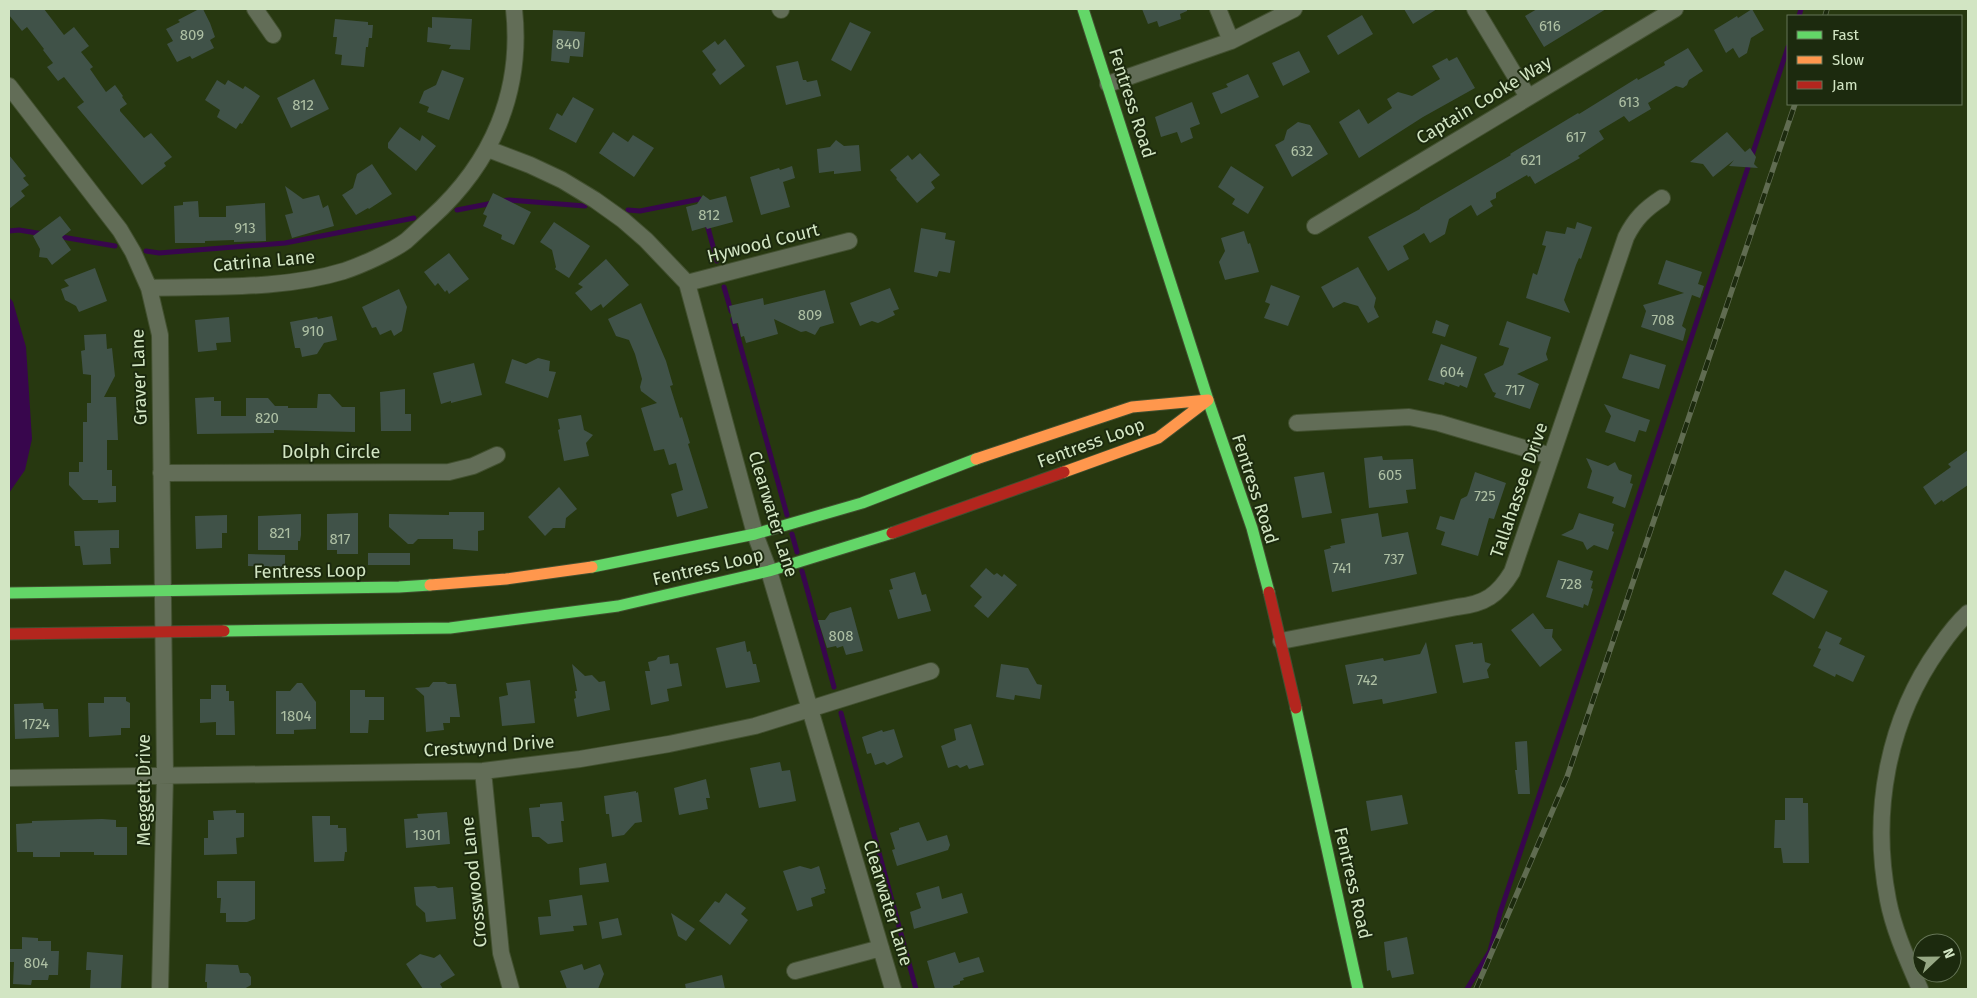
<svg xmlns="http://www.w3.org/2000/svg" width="1977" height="998" font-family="'Fira Sans',sans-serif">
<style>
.water{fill:#38064d}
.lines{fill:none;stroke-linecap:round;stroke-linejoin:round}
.stream{stroke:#38064d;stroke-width:5}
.building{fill:#405248}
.street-casing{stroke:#425030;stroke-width:18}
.fast-casing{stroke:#425030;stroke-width:13}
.slow-casing{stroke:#425030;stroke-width:13}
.jam-casing{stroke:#425030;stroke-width:13}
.street{stroke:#626d57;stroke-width:16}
.fast{stroke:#63d668;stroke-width:11}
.slow{stroke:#ff974d;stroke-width:11}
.jam{stroke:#b3261e;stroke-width:11}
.rail-casing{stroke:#606c51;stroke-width:5.5}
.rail{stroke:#1c2a0e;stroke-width:4;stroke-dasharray:11;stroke-linecap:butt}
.labels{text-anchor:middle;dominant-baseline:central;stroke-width:4;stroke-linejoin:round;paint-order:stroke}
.number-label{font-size:15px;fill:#aec0a4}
.street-label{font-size:18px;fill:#d2e5c3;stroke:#1c2a0e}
</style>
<rect width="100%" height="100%" fill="#273810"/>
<!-- water -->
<path class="water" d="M9 297 13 302 26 347 32 439 25 470 9 493Z"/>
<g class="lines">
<!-- stream -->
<path class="stream" d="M1799 16 1801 9
M501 201 509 200 585 206
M457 210 493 203
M628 210 640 211 700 199 702 206
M707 224 717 261
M9 231 19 230 43 234
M56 236 115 246
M146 251 159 253 285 243 414 218
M724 287 731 311
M733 319 787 515
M792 534 797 552
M802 571 834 687
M841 713 916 989
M1467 989 1490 951 1500 913 1788 47"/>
</g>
<!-- building -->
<path class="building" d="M9 9H44L64 35 74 27 89 46 81 52 93 67 90 69 106 92 115 85 123 96 122 97 127 104 120 109V111L144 138 151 133 172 157 164 163 166 166 142 185 77 107 84 102 64 77 58 81 47 67 53 63 43 50 44 49 27 27 22 31 9 15Z
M199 9H203L210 23 215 37 210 40 214 48 192 59 190 56 177 62 167 44 173 41 166 29 180 22 178 20Z
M1142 9H1187V11L1180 14 1181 19 1159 27 1157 21 1148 24Z
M1404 9H1437L1413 24Z
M1537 9H1606L1544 47 1525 16Z
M1752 9 1764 30 1751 38 1747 53 1739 58 1733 48 1726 53 1714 30 1737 16 1738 18Z
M1362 15 1373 34 1338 55 1327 36Z
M432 17 472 19 470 50 449 49 451 45 427 42 428 27 432 28Z
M335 19 368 22V25H373L372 38H369L368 47H366L364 67 341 65 342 55 335 54 337 37H333Z
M850 22 871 32 851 71 831 60Z
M553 30 585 32 583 57 570 56 569 63 551 61Z
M725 39 745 66 720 85 712 74 716 70 702 51 715 41 718 45Z
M1688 48 1703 71 1689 80 1687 85 1683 88 1676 86 1648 103 1651 109 1629 122 1624 116 1599 131 1604 139 1578 156 1580 158 1547 177 1535 184 1530 176 1528 177 1527 175 1496 193V198L1490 201 1493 206 1477 216 1471 205 1449 219 1445 234 1430 243 1424 233 1403 246 1409 259 1388 271 1368 237 1420 209V208L1511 155 1510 154 1578 113 1579 114 1637 78 1638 80 1665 65 1664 62Z
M1299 51 1310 72 1283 86 1272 63Z
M1457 57 1475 88 1423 117 1359 158 1339 122 1359 109 1368 124 1392 108 1387 99 1398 92 1412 96 1440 79 1432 66 1447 58 1449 61Z
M798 61 803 80H806L807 82 817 80 821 96 786 105 776 66Z
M442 70 464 78 449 120 427 112 429 107 419 103 424 91 436 85Z
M1248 74 1259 97 1221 114 1212 93 1228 87 1226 84Z
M314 79 329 109 291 128 277 98Z
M217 80 225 85 228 80 243 89 245 86 260 96 242 124 240 123 236 129 217 117 220 110 205 100Z
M573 97 594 109 576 143 549 129 557 113 562 116Z
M1192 102 1200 124 1190 128 1193 138 1181 143 1177 132 1161 137 1155 117Z
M1298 122 1310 125 1328 154 1292 177 1275 145 1284 140 1287 130Z
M400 127 420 141 422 135 436 146 416 171 388 148V143Z
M613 132 628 142 633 135 654 148 634 177 599 153Z
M1727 132 1745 152 1750 148 1756 157 1754 164 1758 168 1729 166 1734 160 1713 177 1703 164 1690 162Z
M836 140 844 146 859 145 861 171 834 174V171L819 173 817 149 830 147Z
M920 153 940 175 931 182 935 188 917 203 896 179 897 178 890 170 908 155 912 160Z
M9 155 26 176 23 178 29 185 21 191 25 196 9 209Z
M372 164 392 194 369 209 368 208 356 215 342 195 353 188 357 174Z
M792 166 795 178 783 182 790 207 761 215 750 177 779 168 780 170Z
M1231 166 1264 187 1248 214 1232 204 1235 199 1218 187Z
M285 186 303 199 319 195 323 208 328 205 334 226 292 238 285 215 293 213Z
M493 193 531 212 514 245 501 239 502 235 483 226 487 216 483 214Z
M703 195 710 200 726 196 733 222 707 229 706 227 692 231 686 207 697 204Z
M198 201 199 217H226V206L265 203 266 241 234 242V240L205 241V243H175L174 206 183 205V202Z
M60 216 71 230 62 237 71 250 52 265 47 258 39 257 40 249 33 236Z
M554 222 590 246 569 278 555 269 556 267 552 250 540 242Z
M1577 222 1592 227 1581 259 1579 258 1576 265 1564 300 1570 313 1526 298 1533 273 1537 275 1546 246 1542 245 1546 231 1565 234 1567 227 1575 229Z
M921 228 946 233 945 239 955 241 950 273 939 271 937 277 914 272Z
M1244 231 1248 244 1250 243 1259 272 1225 280 1219 262 1225 251 1221 238Z
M449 253 469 279 449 294 447 290 445 292 438 283 435 286 424 272Z
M606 259 629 285 603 308 601 304 591 311 575 293 583 287 578 284Z
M1666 260 1702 272 1698 284 1704 286 1700 298 1692 295 1682 326 1686 329 1683 341 1641 327 1646 311 1643 305 1684 293 1658 284Z
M1358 267 1376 298 1374 307 1379 317 1368 323 1358 306 1344 302 1333 308 1321 287Z
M95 268 107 301 79 312 76 306 65 300 61 289 69 286 64 280Z
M1271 285 1300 296 1288 326 1264 318 1270 304 1265 302Z
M890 288 899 309 893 311 895 315 878 323 872 321 860 326 850 303Z
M399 289 407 307 402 331 394 336 391 330 380 335 376 327 372 328 362 307Z
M825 290 834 323 820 327 815 335 806 331 801 332 774 319 778 334 746 343 744 336 741 337 738 323 733 324 729 306 763 298 764 305Z
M641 303 666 361 673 385 670 386 680 418 682 417 690 443 688 444 708 508 677 517 671 494 683 490 676 463 669 465 664 449 654 451 641 408 657 403 641 391 640 387 642 379 635 354 629 340 616 336 608 319Z
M332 316 337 340 324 343 317 354 302 357 300 348H295L290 322 317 317 318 319Z
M229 317 231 342 216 343 217 350 198 352 195 320Z
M1436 320 1449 325 1445 337 1432 333Z
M1507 321 1551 337 1546 354 1548 360 1517 374 1539 384 1530 409 1494 397 1496 393 1493 392 1484 374 1503 365 1509 348 1499 345Z
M106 334 107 349 112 348 115 376 104 397H116L118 440H107V470H112V486H116V502L98 503V500H83L69 485V472H79V462H83V422H87V403H91V375L83 374 81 351 85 350 84 335Z
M1441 344 1477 357 1467 388 1460 385 1459 387 1445 382 1444 385 1428 380Z
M1630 354 1666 365 1659 389 1622 378Z
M538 358 550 361 549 371 556 372 548 398 505 383 512 359 526 364Z
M474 363 482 395 451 403V401L441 404 433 373Z
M405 389V414H411V431H381L380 392Z
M318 394H330L342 407H355V432L274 430V433L197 434 195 398 214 397V401H221V416H246V398H268L275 406H288V408H317Z
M1604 404 1650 420 1646 432 1639 430 1635 442 1605 432 1611 416Z
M581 415 584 430 593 435 586 443 589 456 564 461 558 430 560 429 558 419Z
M1968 450V485L1943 502 1942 500 1935 505 1923 487 1951 467 1948 464Z
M1382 456 1383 460 1413 459 1416 489 1406 490 1408 503 1369 508 1364 458Z
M1586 458 1608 466 1615 462 1619 470 1632 475 1630 483 1633 484 1625 508 1612 503 1614 497 1587 488 1592 471Z
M1324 472 1332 513 1302 518 1294 477Z
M1475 472 1506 483 1494 519 1489 518 1478 556 1441 545 1445 532 1436 529 1440 516 1454 520 1461 499 1467 496 1469 491Z
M559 487 577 509 566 518 565 528H553L545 536 528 517Z
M449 512H484V530L478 531V551L453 549V539H418L413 544H408L389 527V514L449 515Z
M358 513V554H337V550H327V514Z
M1378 513 1382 537 1408 532 1417 574 1332 592 1324 550 1331 548 1330 546 1345 543 1341 519Z
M1579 513 1614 524 1612 531 1614 532 1608 550 1594 545 1587 550 1583 542 1561 535 1573 529Z
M301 514V535L300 541H298V550H258V516Z
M227 515V533H222V548L196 549 195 516Z
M119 530V548H110L111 564 83 565 80 546H75L74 531Z
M368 553H410V565H368Z
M248 554 285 555V567L248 566Z
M1558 560 1593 571 1590 580 1593 581 1591 588 1593 589 1588 606 1584 604 1583 608 1546 597Z
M986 568 994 575 997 573 1002 577 1004 574 1017 585 988 618 974 606 982 597 970 586Z
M1785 570 1828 591 1814 619 1772 594Z
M915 572 922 595 926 594 931 611 898 619 889 590 893 589 890 579Z
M851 607 863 651 846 655 843 646 837 648 836 646 827 648 818 620H825L830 613Z
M1533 613 1545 629H1553L1552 637 1562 650 1540 667 1511 630Z
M1826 631 1842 638 1839 644 1865 656 1853 682 1836 674 1835 677 1813 666 1821 649 1818 648Z
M745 641 747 652 750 651 753 664H756L760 682 726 688 716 648Z
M1426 642 1437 693 1383 704 1382 699 1353 704 1345 665 1383 658 1384 661 1420 654Z
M1473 642V644L1482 643 1485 662 1491 664 1487 670 1489 678 1463 683 1455 645Z
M669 655 670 664 678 663 682 686 667 689 669 701 651 705 645 671H650L648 662 656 660 658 657Z
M572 664 585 676 592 675 599 682 605 681 610 710 577 717 574 699 576 698 575 691H577Z
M1001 664 1028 668 1037 684 1042 685 1040 699 1015 695 1014 700 996 697Z
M530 680 535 723 502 726 499 697 508 695 506 683Z
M433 682H445L448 684H456L460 717H450V723H443L444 730 426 732 424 696 415 688 429 687Z
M297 683H302L316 702V729L294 730V734H276V691H290Z
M211 685H226V691H229V701H234L235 735H216V722L200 723V699H211Z
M350 690H365V697H384V720H369L368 733H350Z
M104 697H126V701L130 703V728H121V735L89 737 88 703H104Z
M43 703 44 709H58L59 737 15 739 14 704Z
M971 724 984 765 969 769 967 765 960 768 957 765 948 768 941 746 956 740 954 729Z
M894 729 903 757 887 765 884 762 875 765 871 753 867 754 862 737 882 730 883 732Z
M1527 741 1530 794H1518L1515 770H1517L1515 742Z
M780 762 782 771 790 770 796 801 759 808 750 768Z
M706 779 710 798H706L708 809 679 815 674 788Z
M636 791V793L638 792 642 822 635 823 624 835 612 837 609 814H606L604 796Z
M1402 795 1408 824 1371 831 1366 801Z
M1785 798H1803V803H1808L1809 863H1783L1781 848H1774L1775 820H1785Z
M562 802 564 821H561L563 842 548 844 539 837H532L529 808 540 807V804Z
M236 810V813H244V837L236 838 237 854 204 855V838H208V820H214L213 811Z
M447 812 450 844 406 848 404 819 418 818 417 814Z
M312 816H330V825H338V828H346L347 852H345L344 861 314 862Z
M102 819 116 820V827H127V855H94V852H60V857H33V852H17L16 824 32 823V821Z
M919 822 927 841 947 835 950 845 948 850 897 866 892 850 895 849 890 833 899 830V828Z
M606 863 609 882 580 885 579 868Z
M800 866 811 869 819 866 826 889H824L825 893 811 898 813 906 797 911 783 871Z
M217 881H255V919L247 922H226V913H220L221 898H217Z
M435 886 438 888 453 887 456 919 426 922 425 913 416 905 414 887Z
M939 886 942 899 962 893 968 913 914 929 910 912 921 908 916 893Z
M726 893 746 908 741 914 748 920 730 945 699 921 715 901 719 903Z
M582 895 587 925 573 926 574 931 540 935 538 917 551 916 549 900Z
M671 913 695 929 686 941 678 936Z
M618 918 622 935 602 939 599 922Z
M22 937 38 938V941H51V951H59L58 975H49L48 980H32L31 985 13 984 14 962H9V949H22Z
M1407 937 1414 974 1392 978 1390 970 1387 971 1384 942Z
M87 952 123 955 121 989H90L91 970H86Z
M955 952 959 963 979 957 984 972 963 978 964 980 960 981V984L953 986 954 989H935L927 961Z
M420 954 434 958 440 954 455 975 440 984 443 989H423L412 973 406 964Z
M206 964 238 965 240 973H248L251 977V985L244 989H207V982H205Z
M582 964 584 970 600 964 604 974 598 989H567L560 971Z
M722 975 725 989H686L685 984Z"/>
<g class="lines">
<defs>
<path id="street" d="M255 9 273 35
M780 9 781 10
M1218 9 1231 41
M1475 9 1528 97
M1108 84 1231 41 1294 9
M9 86 120 230 133 252 149 288 160 335 165 776 160 989
M488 149 530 165 562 180 595 200 623 220 646 240 687 283 755 534 769 571 893 989
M1315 226 1675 9
M687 283 849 241
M149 288C213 286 282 290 344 271 362 265 391 252 406 241 414 234 422 226 431 218 492 163 523 92 514 9
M1297 423 1409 417 1439 423 1551 456
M161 473 449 472 473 466 497 455
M1281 641 1457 607C1485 604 1498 595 1512 572L1626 237C1635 219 1645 209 1662 198
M483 771 501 953 511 989
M9 778 483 771 580 759 669 744 755 726 931 671
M795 971 881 948
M1920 989C1908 961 1894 931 1888 900 1871 813 1887 721 1939 648 1948 635 1957 623 1968 613"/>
<path id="fast" d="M1083 9 1208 400 1252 528 1269 592
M592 567 755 534 862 503 976 459
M9 593 399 587 430 585
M224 631 450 628 618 606 769 571 892 533
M1296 708 1358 989"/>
<path id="slow" d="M976 459 1132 407 1208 400
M1064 472 1158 438 1208 400
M430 585 506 579 592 567"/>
<path id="jam" d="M892 533 1064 472
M1269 592 1296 708
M9 634 224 631"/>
</defs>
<!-- street casing -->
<use href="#street" class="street-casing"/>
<!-- fast casing -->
<use href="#fast" class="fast-casing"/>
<!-- slow casing -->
<use href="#slow" class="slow-casing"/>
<!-- jam casing -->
<use href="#jam" class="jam-casing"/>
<!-- street -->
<use href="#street" class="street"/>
<!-- fast -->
<use href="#fast" class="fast"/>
<!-- slow -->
<use href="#slow" class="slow"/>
<!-- jam -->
<use href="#jam" class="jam"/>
<defs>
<path id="rail" d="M1825 16 1827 9
M1476 989 1567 777 1795 104"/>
</defs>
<!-- rail casing -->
<use href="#rail" class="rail-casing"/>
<!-- rail -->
<use href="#rail" class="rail"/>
</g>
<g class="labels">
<!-- number labels -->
<g class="number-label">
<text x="1550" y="26">616</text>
<text x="192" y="35">809</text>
<text x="568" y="44">840</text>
<text x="1629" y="102">613</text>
<text x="303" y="105">812</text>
<text x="1576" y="137">617</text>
<text x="1302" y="151">632</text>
<text x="1531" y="160">621</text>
<text x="709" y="215">812</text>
<text x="245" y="228">913</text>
<text x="810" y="315">809</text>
<text x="1663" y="320">708</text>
<text x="313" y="331">910</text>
<text x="1452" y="372">604</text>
<text x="1515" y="390">717</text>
<text x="267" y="418">820</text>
<text x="1390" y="475">605</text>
<text x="1485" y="496">725</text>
<text x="280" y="533">821</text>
<text x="340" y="539">817</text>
<text x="1394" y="559">737</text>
<text x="1342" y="568">741</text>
<text x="1571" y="584">728</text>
<text x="841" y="636">808</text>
<text x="1367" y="680">742</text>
<text x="296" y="716">1804</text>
<text x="36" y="724">1724</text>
<text x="427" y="835">1301</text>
<text x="36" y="963">804</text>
</g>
<!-- street labels -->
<g class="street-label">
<text transform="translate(1484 100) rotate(-31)">Captain Cooke Way</text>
<text transform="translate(1132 103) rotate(72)">Fentress Road</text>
<text transform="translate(763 243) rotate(-14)">Hywood Court</text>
<text transform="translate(264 261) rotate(-5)">Catrina Lane</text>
<text transform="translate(139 377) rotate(-92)">Graver Lane</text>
<text transform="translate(1091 443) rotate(-20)">Fentress Loop</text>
<text x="331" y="452">Dolph Circle</text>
<text transform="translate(1255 489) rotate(72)">Fentress Road</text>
<text transform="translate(1519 490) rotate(-71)">Tallahassee Drive</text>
<text transform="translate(773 514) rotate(73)">Clearwater Lane</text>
<text transform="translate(708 567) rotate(-13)">Fentress Loop</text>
<text transform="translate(310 571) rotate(-1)">Fentress Loop</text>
<text transform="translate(489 746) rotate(-4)">Crestwynd Drive</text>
<text transform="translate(144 790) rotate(-90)">Meggett Drive</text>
<text transform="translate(474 882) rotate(-96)">Crosswood Lane</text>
<text transform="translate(1353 883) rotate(77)">Fentress Road</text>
<text transform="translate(888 903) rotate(73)">Clearwater Lane</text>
</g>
</g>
<!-- border -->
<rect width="1977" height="998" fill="none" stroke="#d2e5c3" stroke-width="20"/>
<!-- legend -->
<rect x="1787" y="15" width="175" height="90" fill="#1c2a0e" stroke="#657556"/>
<rect x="1797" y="31" width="25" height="8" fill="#63d668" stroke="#657556"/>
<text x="1832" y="40" font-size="15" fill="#d2e5c3">Fast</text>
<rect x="1797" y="56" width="25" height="8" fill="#ff974d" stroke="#657556"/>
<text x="1832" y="65" font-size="15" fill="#d2e5c3">Slow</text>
<rect x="1797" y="81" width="25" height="8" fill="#b3261e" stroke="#657556"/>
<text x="1832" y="90" font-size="15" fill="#d2e5c3">Jam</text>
<!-- north arrow -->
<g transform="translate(1937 958) rotate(68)"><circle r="24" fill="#1c2a0e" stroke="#657556"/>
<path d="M0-4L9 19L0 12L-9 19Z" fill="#96a884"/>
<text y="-8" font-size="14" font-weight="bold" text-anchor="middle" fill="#d2e5c3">N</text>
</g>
</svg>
